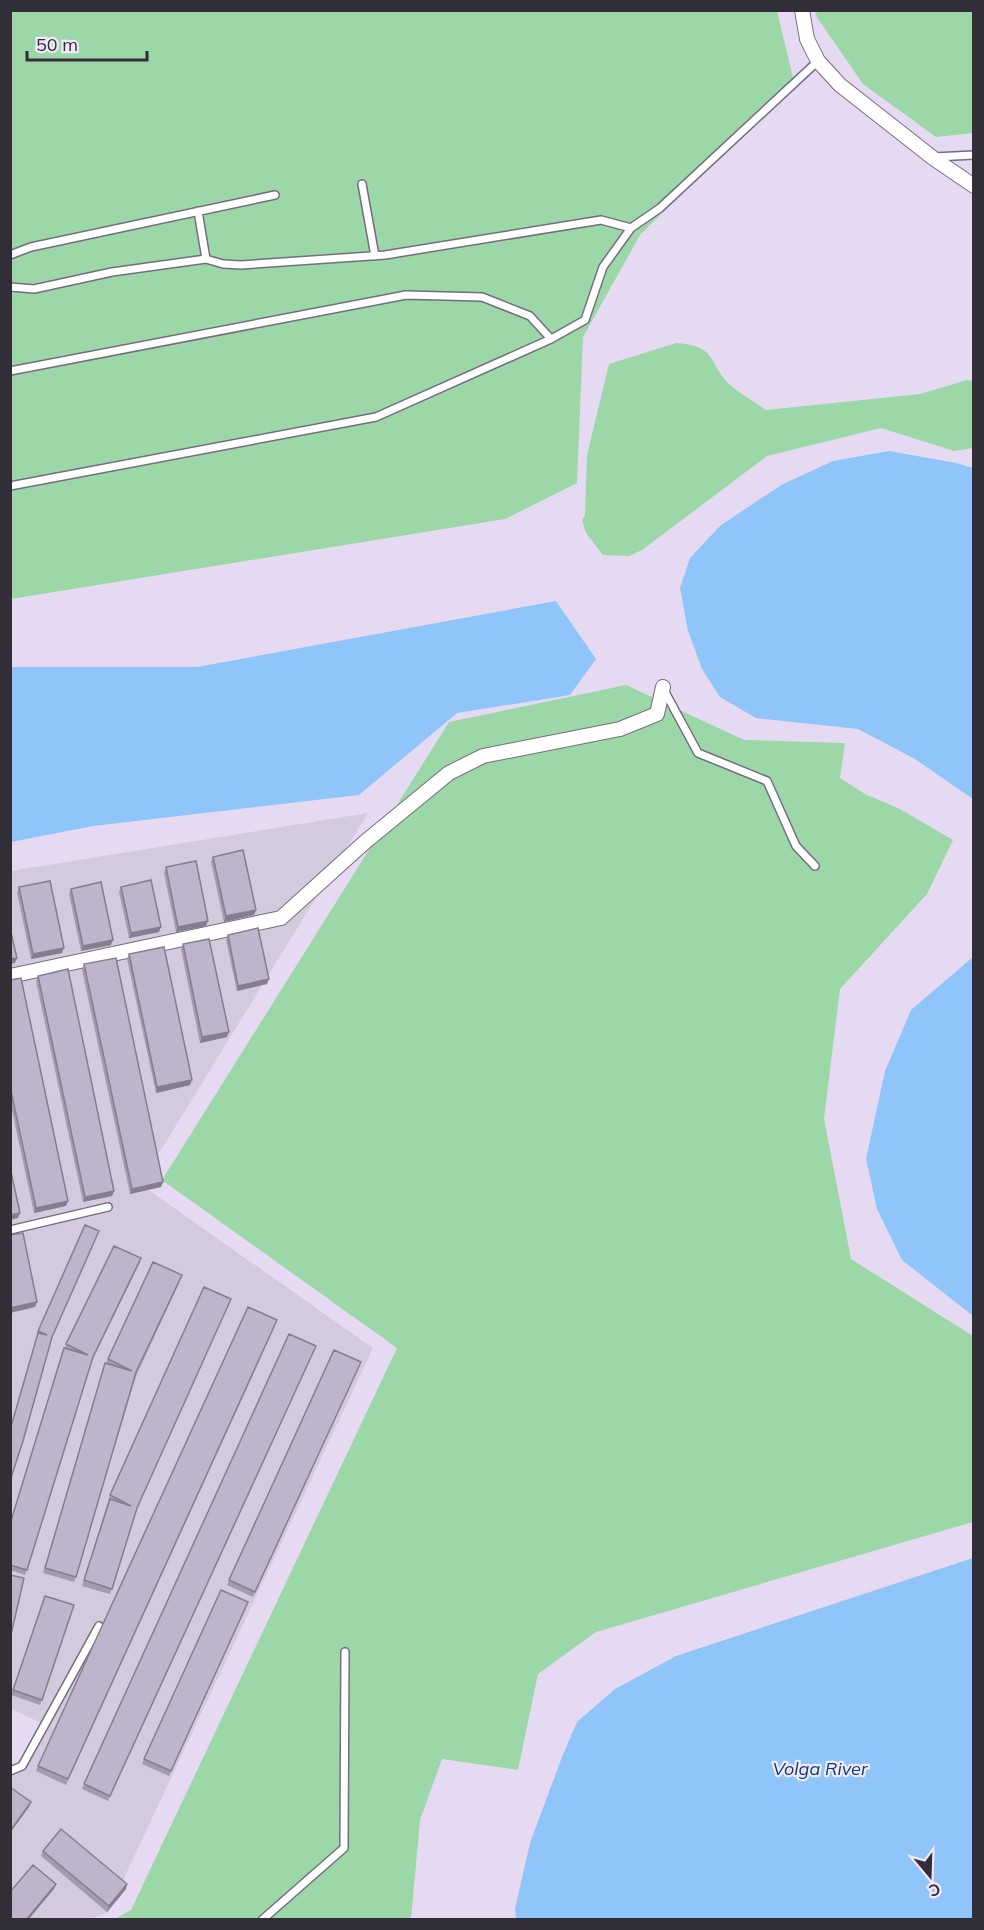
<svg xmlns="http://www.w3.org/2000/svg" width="984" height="1930" font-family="Mulish,sans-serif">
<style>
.industrial{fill:#d4cade}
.green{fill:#9cd7a8}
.water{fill:#8fc5f9}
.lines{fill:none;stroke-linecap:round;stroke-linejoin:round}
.service-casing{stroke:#756c81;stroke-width:10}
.minor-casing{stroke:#756c81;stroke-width:16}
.service{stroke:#fff;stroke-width:7}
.minor{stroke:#fff;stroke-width:14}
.wall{fill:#a39baf}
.shaded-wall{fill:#857e8e}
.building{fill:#beb4cb;stroke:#857e8e;stroke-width:1.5}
.labels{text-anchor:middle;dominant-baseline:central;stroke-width:4.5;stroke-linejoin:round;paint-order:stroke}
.water-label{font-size:18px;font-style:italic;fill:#0b3f68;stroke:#f1e8fc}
</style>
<rect width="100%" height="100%" fill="#e5daf2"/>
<!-- industrial -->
<path class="industrial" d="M368 813 140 1184 373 1348 108 1912 91 1919 11 1920V1773L43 1724 10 1708 11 871Z"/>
<!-- green -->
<path class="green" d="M817 10 973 11V133L936 137 863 84 816 16Z
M11 11H777L794 82 640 235 583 337 577 483 505 519 11 599Z
M676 343C719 346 707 363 731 386 742 395 755 402 766 410L920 394 967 380 973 381V448L954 451 881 428 767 456 642 550 629 556 603 555 586 533 582 520 585 515 587 455 609 364Z
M626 685 744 740 845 743 840 778 865 794 900 809 953 840 927 894 840 989 824 1119 851 1259 973 1336V1522L596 1632 538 1674 518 1770 442 1759 420 1820 411 1919 113 1920 131 1910 397 1348 162 1180 449 722Z"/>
<!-- water -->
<path class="water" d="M889 451 956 463 973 468V799L915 759 858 729 756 718 720 697 702 669 688 631 680 588 690 558 721 525 781 485 833 461Z
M556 601 596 659 570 695 457 713 359 795 93 826 11 842V667H197Z
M973 957V1316L902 1260 877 1209 866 1159 885 1071 911 1010Z
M973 1558V1919H516L515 1909 530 1843 562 1757 577 1722 615 1689 676 1656Z"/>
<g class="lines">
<defs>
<path id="service" d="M934 157 974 155
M362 184 375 256
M198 211 206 259
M10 255 31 247 275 195
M10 287 34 289 112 272 206 259 223 264 241 265 385 255 601 220 631 228
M10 371 406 295 482 297 530 316 551 339
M10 486 376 417 551 339 585 320 603 267 631 228 660 208 818 61
M664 690 698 753 767 781 796 846 815 866
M10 1230 108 1207
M10 1771 22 1766 99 1626
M262 1920 344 1848 345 1652"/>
<path id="minor" d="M802 10 807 39 818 61 840 85 933 158 974 186
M10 976 281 918 365 842 449 773 483 756 620 729 657 714 663 687"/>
</defs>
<!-- service casing -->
<use href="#service" class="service-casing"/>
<!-- minor casing -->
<use href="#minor" class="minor-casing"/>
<!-- service -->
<use href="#service" class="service"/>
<!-- minor -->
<use href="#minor" class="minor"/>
</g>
<!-- wall -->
<path class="wall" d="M213 857 254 915 224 922 211 862Z
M166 867 206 926 176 932 164 873Z
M19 887 62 953 31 959 17 893Z
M121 887 159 932 129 938 119 892Z
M71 889 111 945 81 951 69 894Z
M228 935 267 984 237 991 226 940Z
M183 944 227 1037 200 1043 181 949Z
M129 954 190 1085 156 1093 127 959Z
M84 964 161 1187 130 1194 82 970Z
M38 976 112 1196 83 1202 36 981Z
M10 980 66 1206 34 1213 10 1101Z
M139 1264 92 1360 25 1575 10 1570V1523L66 1344Z
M180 1281 136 1376 74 1582 43 1573 104 1368 108 1359Z
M204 1287 110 1594 82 1586 110 1495Z
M275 1326 66 1785 36 1771 38 1766Z
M314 1351 108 1801 82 1789 84 1784Z
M359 1367 253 1597 227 1585 229 1580Z
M45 1596 74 1605 40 1705 11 1695Z
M246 1608 169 1776 142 1764 144 1759Z
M43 1851 126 1889 107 1912 41 1856Z"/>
<!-- shaded-wall -->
<path class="shaded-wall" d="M256 910 254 915 224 922 226 916Z
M208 921 206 926 176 932 178 927Z
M161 927 159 932 129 938 131 933Z
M113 940 111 945 81 951 83 946Z
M64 948 62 953 31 959 33 954Z
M17 958 15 963 10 964V959Z
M269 979 267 984 237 991 238 986Z
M229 1032 227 1037 200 1043 202 1037Z
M192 1080 190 1085 156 1093 157 1087Z
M163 1182 161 1187 130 1194 132 1189Z
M114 1191 112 1196 83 1202 85 1197Z
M68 1201 66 1206 34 1213 36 1208Z
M20 1213 18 1218 10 1220V1215Z
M141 1258 139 1264 91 1362 93 1357Z
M37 1302 35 1307 10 1313V1308Z
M31 1802 29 1807 10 1833V1831Z
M56 1884 54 1889 28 1920H26Z
M127 1884 126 1889 107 1912 109 1906Z"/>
<!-- building -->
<path class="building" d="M243 850 256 910 226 916 213 857Z
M196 861 208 921 178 927 166 867Z
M151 880 161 927 131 933 121 887Z
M50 881 64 948 33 954 19 887Z
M101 882 113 940 83 946 71 889Z
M10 928 17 958 10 959Z
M258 928 269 979 238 986 228 935Z
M209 939 229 1032 202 1037 183 944Z
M164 947 192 1080 157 1087 129 954Z
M116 958 163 1182 132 1189 84 964Z
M68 969 114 1191 85 1197 38 976Z
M21 978 68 1201 36 1208 10 1086V980Z
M10 1167 20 1213 10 1215Z
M85 1225 99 1231 52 1337 23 1441 10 1481V1430L38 1333 47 1335 38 1331Z
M23 1233 37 1302 10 1308V1235Z
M114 1246 141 1258 93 1357 27 1570 10 1565V1524L64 1348 88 1355 66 1344Z
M153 1262 182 1275 136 1372 76 1577 45 1568 105 1363 132 1371 108 1359Z
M204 1287 231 1299 137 1508 112 1589 84 1580 110 1499 131 1506 110 1495Z
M248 1307 277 1320 68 1779 38 1766Z
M289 1334 316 1346 110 1796 84 1784Z
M334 1350 361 1362 255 1592 229 1580Z
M10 1575 24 1578 10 1639Z
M221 1590 248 1602 171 1771 144 1759Z
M45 1596 74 1605 42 1700 13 1690Z
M10 1787 31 1802 10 1831Z
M61 1829 127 1884 109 1906 43 1851Z
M33 1865 56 1884 26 1920H10V1892Z"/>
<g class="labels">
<!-- water labels -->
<g class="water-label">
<text x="820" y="1768">Volga River</text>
</g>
</g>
<!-- border -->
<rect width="984" height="1930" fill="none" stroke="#322e37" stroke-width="24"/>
<!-- north arrow -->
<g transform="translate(930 1876) rotate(161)" stroke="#f1e8fc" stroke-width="4.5" paint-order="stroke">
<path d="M0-4.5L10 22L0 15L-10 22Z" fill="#322e37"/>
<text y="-9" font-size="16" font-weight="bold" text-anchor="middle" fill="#322e37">С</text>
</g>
<!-- scale -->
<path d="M27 51v9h120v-9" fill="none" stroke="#322e37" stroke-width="3"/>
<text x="36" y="51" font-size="18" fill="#322e37" stroke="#f1e8fc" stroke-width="4.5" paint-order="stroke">50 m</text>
</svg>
